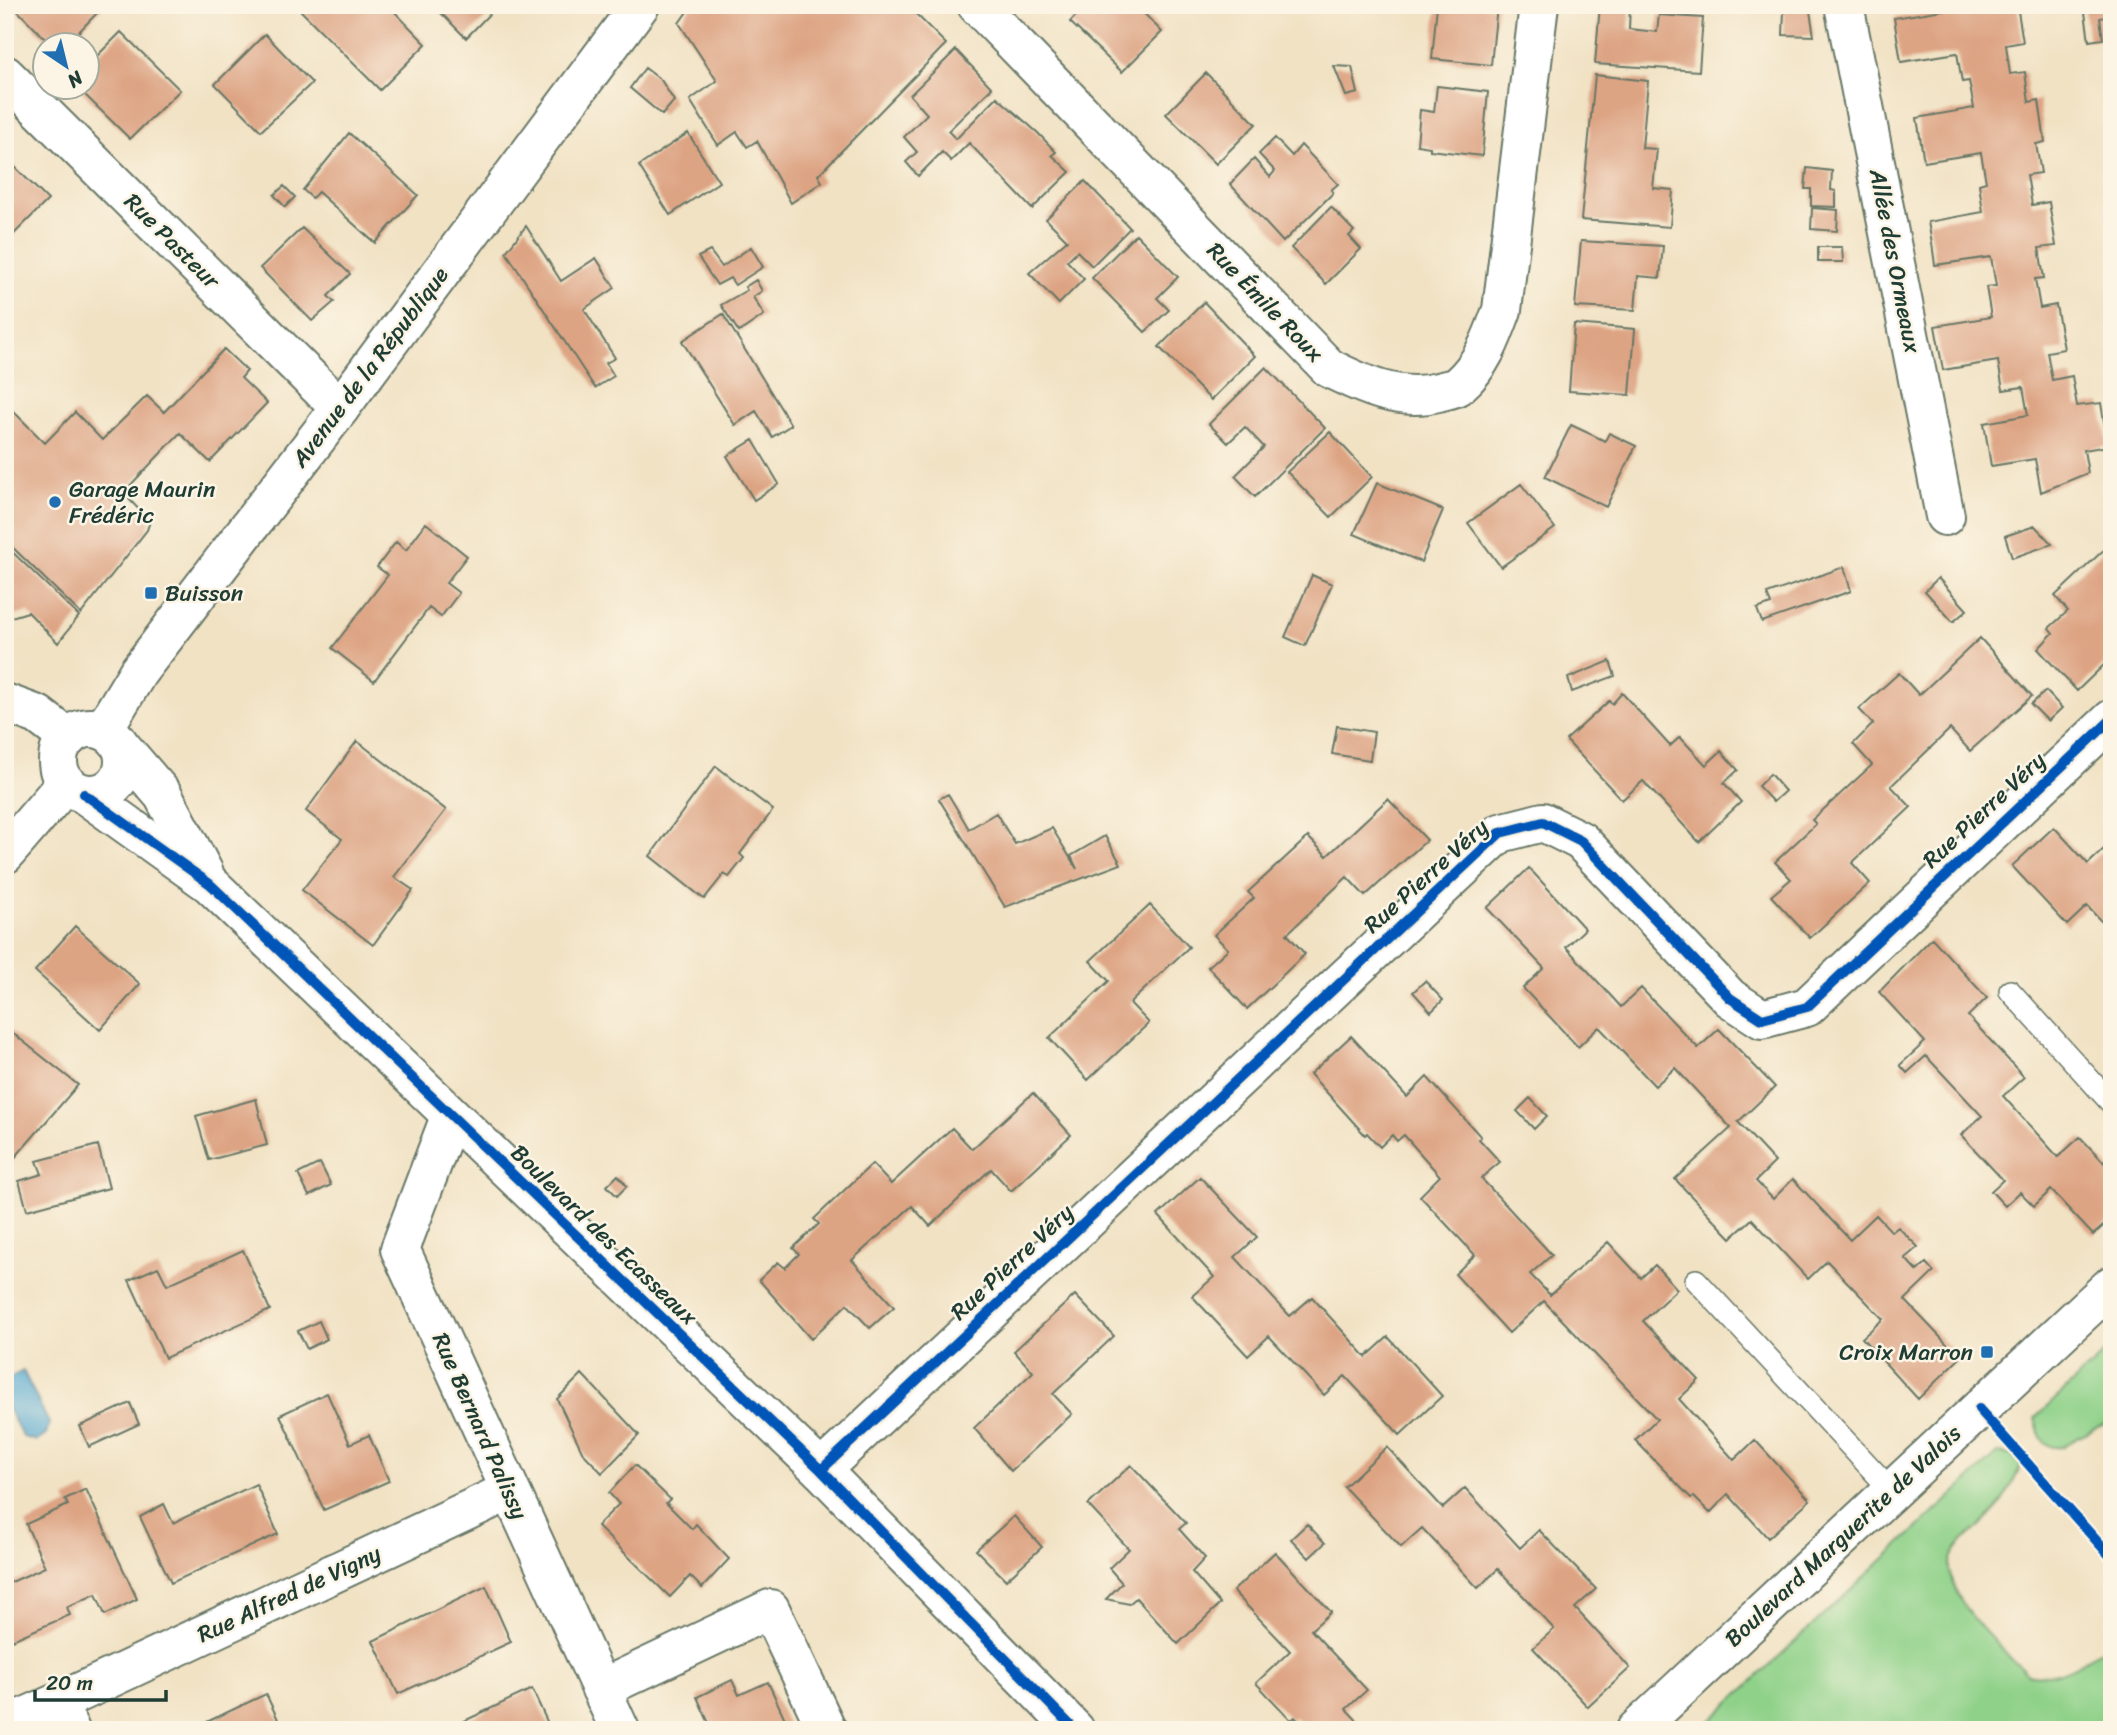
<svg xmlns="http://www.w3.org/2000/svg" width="2117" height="1735" font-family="Sriracha,sans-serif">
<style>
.green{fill:#8fd189;stroke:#57875e;stroke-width:2}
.water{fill:#56a9d1;stroke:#3a7382;stroke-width:2}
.building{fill:#dda484}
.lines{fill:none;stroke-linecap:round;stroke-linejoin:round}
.lane-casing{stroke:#687766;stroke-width:24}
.street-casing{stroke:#687766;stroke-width:42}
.secondary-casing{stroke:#687766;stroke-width:42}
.lane{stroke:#fff;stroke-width:21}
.street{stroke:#fff;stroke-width:38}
.secondary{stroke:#fff;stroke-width:38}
.cycleway-casing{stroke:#fcf5e5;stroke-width:15}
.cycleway{stroke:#0057b8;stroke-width:10}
.poi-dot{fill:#1f6fb2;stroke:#fcf5e5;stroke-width:2.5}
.labels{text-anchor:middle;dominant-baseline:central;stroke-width:5;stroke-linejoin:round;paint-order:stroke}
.street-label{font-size:23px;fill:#1f3d34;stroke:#fcf5e5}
.poi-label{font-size:23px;fill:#1f3d34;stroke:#fcf5e5;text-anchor:start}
</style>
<rect width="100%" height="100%" fill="#fcf5e5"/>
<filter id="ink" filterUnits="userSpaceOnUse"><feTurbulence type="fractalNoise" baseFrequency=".0143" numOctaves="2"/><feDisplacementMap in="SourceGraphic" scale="14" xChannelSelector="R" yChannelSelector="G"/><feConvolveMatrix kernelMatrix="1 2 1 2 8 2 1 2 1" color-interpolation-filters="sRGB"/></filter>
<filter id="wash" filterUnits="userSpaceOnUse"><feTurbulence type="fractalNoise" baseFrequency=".00686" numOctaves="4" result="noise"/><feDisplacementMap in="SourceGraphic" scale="28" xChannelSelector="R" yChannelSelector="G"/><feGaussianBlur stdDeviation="1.57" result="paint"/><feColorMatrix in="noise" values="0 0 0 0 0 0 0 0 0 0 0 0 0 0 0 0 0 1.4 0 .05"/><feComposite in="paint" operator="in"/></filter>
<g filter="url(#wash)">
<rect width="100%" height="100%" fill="#f1e2c4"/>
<!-- green -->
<path class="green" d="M2112 1346V1420L2061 1447C2043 1450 2038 1433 2035 1418Z
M1998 1453 2012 1455 2021 1465C2013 1484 2004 1502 1990 1516 1979 1528 1964 1538 1955 1551 1930 1587 2004 1651 2027 1674 2058 1682 2087 1659 2112 1642V1730H1700Z"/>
<!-- water -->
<path class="water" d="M23 1371 49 1423 46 1435 37 1441 23 1437 5 1403V1380Z"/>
<g id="blocks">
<!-- building -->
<path class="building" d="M12 5H101L103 7 65 46H52Z
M306 5H388L426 44 380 90 301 11Z
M433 5H498L466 38Z
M692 5H907L946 44 818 175 822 182 791 203 757 141 747 147 737 132 718 145 690 100 717 81 679 23Z
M1086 5H1136L1162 32 1122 72 1070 22Z
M1437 5 1497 6 1491 65 1432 59Z
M1600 5H1630L1629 29 1657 32 1659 15 1703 18 1699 71 1595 64Z
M1752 5H1809L1814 36 1783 35 1784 11 1752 9Z
M1949 5H2017L2023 42 2006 45 2010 74 2025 72 2029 102 2039 100 2045 142 2036 144 2041 173 2027 175 2032 205 2049 202 2056 246 2039 248 2044 278 2035 279 2040 308 2056 305 2064 349 2047 352 2052 380 2072 376 2077 406 2101 403 2108 446 2084 450 2088 473 2041 492 2035 459 1991 466 1984 423 2028 415 2023 387 2003 390 1998 361 1943 370 1935 326 1991 317 1986 287 1996 286 1991 257 1935 265 1932 243 1928 222 1983 212 1979 184 1986 182 1981 153 1924 162 1917 118 1974 108 1969 81 1962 82 1957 53 1901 62 1894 18 1949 9Z
M2084 5H2112V16L2100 18 2103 39 2089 41Z
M121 32 180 90 130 139 78 88H88V65Z
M265 34 312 83 261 131 215 84Z
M956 50 992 88 948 131 956 139 997 97 1038 133 1056 152 1052 155 1070 172 1032 209 969 143 951 161 942 152 918 176 906 162 917 152 904 137 927 114 910 95Z
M1334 66 1352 67 1358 93 1346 96Z
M645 68 661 80 674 101 662 115 630 88Z
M1206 73 1256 124 1216 164 1166 114Z
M1595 75 1648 81 1642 148 1657 149 1653 188 1673 190 1670 227 1581 220Z
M1437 86 1488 92 1482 156 1430 150V147L1417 145 1420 110 1434 112Z
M349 133 418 195 375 243 318 192 312 198 303 190Z
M688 133 719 182 670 215 639 166Z
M1275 138 1292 156 1301 145 1338 184 1331 190 1333 193 1283 242 1230 184 1254 159 1270 177 1275 171 1259 154Z
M5 157 48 200 5 243Z
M1807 168 1832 171 1831 190 1836 191V207L1811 206V189H1805Z
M1085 181 1130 228 1092 266 1077 251 1067 261 1084 279 1059 304 1029 273 1067 240 1046 219Z
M284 186 295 197 285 207 274 195Z
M1331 207 1354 231 1349 236 1361 249 1326 284 1291 248Z
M1812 208 1838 210 1837 231 1811 229Z
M526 226 561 281 596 258 615 288 584 309 615 358 606 363 614 376 595 388 506 252Z
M302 228 350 274 328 296 334 302 312 321 260 268Z
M1136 234 1178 277 1157 298 1169 310 1145 332 1092 278Z
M1581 241 1663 246 1660 278 1638 276 1635 310 1575 307Z
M751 247 763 267 735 285 730 278 717 285 698 257 710 251 722 267Z
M1818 247H1842L1843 262H1818Z
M756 280 762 291 753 297 764 315 739 332 721 305 747 290 745 287Z
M1204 302 1255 356 1211 400 1159 347Z
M723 314 791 425 772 437 756 411 735 425 682 341Z
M1574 324 1635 329 1630 395 1569 391Z
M224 349 247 371 241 378 267 403 210 462 180 433 123 493 150 521 147 530 81 614 5 540V403L45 443 75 412 102 440 147 396 164 412Z
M1266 367 1325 428 1255 497 1235 476 1264 447 1245 427 1228 443 1209 424Z
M1571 425 1605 441 1609 433 1636 446 1606 507 1545 477Z
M1330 432 1372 477 1331 517 1287 472Z
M753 440 779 484 754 500 727 456Z
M1377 483 1443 510 1421 562 1354 534Z
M1521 484 1555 528 1501 567 1468 523Z
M426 523 467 556 446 583 459 593 441 617 429 608 374 681 332 648 388 575 377 567 396 542 406 550Z
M2035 526 2052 544 2012 558 2005 536Z
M2112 542V657L2077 691 2038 649 2053 633 2049 628 2068 611 2055 596Z
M5 545 79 616 58 643 28 612 5 619Z
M1844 567 1851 591 1762 622 1757 609 1771 604 1767 594Z
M1312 575 1332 584 1305 646 1285 637Z
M1938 578 1967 610 1953 622 1925 591Z
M1980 638 2032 696 1970 751 1950 729 1891 786 1911 807 1852 863 1870 883 1810 938 1771 896 1791 879 1775 862 1816 824 1812 820 1872 765 1853 744 1873 724 1859 709 1899 673 1919 695Z
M1610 661 1615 676 1572 692 1568 678Z
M2046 691 2062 708 2048 721 2031 704Z
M1622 693 1670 746 1680 737 1706 765 1721 751 1738 770 1724 783 1741 802 1699 842 1643 781 1622 800 1566 740 1609 701 1612 704Z
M1337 726 1374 732 1370 760 1332 754Z
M357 741 446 810 394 877 413 890 373 945 302 890 342 839 306 811Z
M716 766 773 810 740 854 744 858 729 877 724 874 704 899 650 856Z
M1770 774 1785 791 1773 802 1758 786Z
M948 794 969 829 996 813 1015 844 1052 828 1077 869 1071 856 1105 836 1121 864 1005 907 939 799Z
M1388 799 1427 840 1365 896 1347 877 1287 934 1305 954 1247 1009 1208 967 1228 949 1214 935 1254 898 1248 892 1308 837 1327 856Z
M2054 827 2088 864 2107 846 2112 852V933L2087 906 2067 925 2012 866Z
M1529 868 1585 929 1566 947 1621 1007 1641 988 1698 1048 1719 1029 1775 1087 1738 1122 1775 1162 1756 1181 1773 1199 1793 1179 1850 1240 1876 1215 1892 1232 1898 1227 1918 1247 1905 1258 1917 1271 1926 1263 1934 1272 1905 1300 1960 1358 1918 1399 1862 1338 1883 1319 1827 1261 1808 1279 1752 1219 1731 1238 1675 1179 1731 1128 1675 1068 1655 1086 1599 1027 1578 1047 1523 988 1544 968 1487 908Z
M1150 905 1189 947 1130 1003 1149 1023 1088 1080 1049 1038 1109 981 1090 961Z
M75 926 140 984 100 1030 35 971Z
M1932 938 1987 998 1968 1016 2024 1077 2003 1096 2058 1157 2080 1137 2112 1171V1218L2093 1235 2051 1190 2034 1206 2020 1192 2005 1206 1991 1191 2003 1180 1961 1135 1982 1116 1926 1056 1907 1073 1900 1065 1925 1042 1879 992Z
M1425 981 1443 1000 1431 1012 1413 992Z
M5 1027 78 1085 5 1169Z
M1351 1036 1407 1097 1427 1077 1481 1137 1479 1139 1500 1162 1481 1178 1552 1255 1530 1274 1550 1295 1608 1242 1641 1278 1655 1265 1677 1289 1643 1321 1699 1380 1679 1399 1734 1460 1755 1440 1810 1500 1768 1538 1728 1494 1710 1513 1694 1497 1691 1498 1635 1440 1657 1419 1544 1301 1509 1333 1455 1274 1475 1255 1420 1196 1440 1176 1404 1135 1397 1141 1392 1135 1380 1147 1367 1133 1365 1135 1310 1074Z
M1033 1093 1071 1135 1011 1191 991 1169 930 1226 912 1206 852 1260 894 1307 870 1328 847 1304 811 1339 759 1280 778 1262 785 1268 799 1254 793 1248 819 1224 814 1219 872 1164 891 1184 952 1128 972 1149Z
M1530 1098 1547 1116 1534 1129 1517 1111Z
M256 1099 267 1145 209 1160 196 1116Z
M98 1145 109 1188 27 1210 19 1181 42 1174 37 1161Z
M320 1163 331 1185 309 1196 298 1174Z
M618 1175 627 1186 617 1196 607 1186Z
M1200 1177 1257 1237 1235 1257 1290 1316 1312 1297 1366 1357 1388 1337 1442 1396 1400 1435 1345 1376 1324 1395 1269 1336 1248 1356 1192 1296 1214 1277 1158 1215Z
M243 1250 270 1310 165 1358 129 1280 158 1267 167 1285Z
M1075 1295 1114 1336 1053 1394 1072 1414 1011 1471 974 1428 1033 1372 1014 1351Z
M319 1321 327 1339 307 1349 298 1331Z
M582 1374 639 1435 602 1473 583 1453 557 1399Z
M327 1393 350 1444 369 1435 389 1481 324 1510 280 1415Z
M130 1403 139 1424 89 1447 80 1426Z
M1387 1447 1443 1508 1465 1488 1520 1548 1539 1530 1596 1589 1575 1608 1630 1668 1588 1707 1533 1648 1554 1629 1498 1569 1478 1588 1422 1528 1401 1547 1344 1487Z
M635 1465 670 1499 666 1503 692 1529 696 1524 729 1559 702 1588 690 1576 670 1597 597 1526 619 1504 609 1493Z
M1131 1465 1186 1523 1179 1529 1205 1558 1192 1572 1220 1604 1178 1644 1136 1598 1129 1604 1106 1599 1122 1583 1109 1568 1129 1549 1088 1505Z
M256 1484 278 1534 171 1583 140 1517 164 1504 173 1523Z
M86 1489 137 1599 105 1615 96 1594 67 1607 70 1615 5 1643V1585L45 1567 26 1524 68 1505 65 1499Z
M1014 1516 1042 1547 1006 1580 976 1550Z
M1307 1524 1325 1543 1309 1558 1291 1539Z
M1275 1552 1331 1612 1311 1630 1367 1690 1346 1709 1366 1730H1306L1295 1717 1291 1720 1256 1683 1290 1651 1233 1591Z
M486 1586 511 1642 398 1694 373 1641Z
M732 1680 739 1695 768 1682 790 1730H712L697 1697Z
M532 1689 551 1730H463L460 1723Z
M266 1694 283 1730H190Z"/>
</g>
</g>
<g filter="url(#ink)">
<use href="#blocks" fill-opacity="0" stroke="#687766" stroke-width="2"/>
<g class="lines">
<defs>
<path id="lane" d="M2010 991 2112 1104
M1696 1280 1891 1490"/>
<path id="street" d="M977 5 1329 368C1363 385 1399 402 1438 392 1445 390 1454 389 1459 385 1482 365 1492 338 1502 310L1539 5
M1844 5 1945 516
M5 75 340 408
M5 703 38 715 68 738
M450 1117 400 1249 620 1730
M821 1470 1500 833 1543 822 1581 841 1730 998 1762 1019 1807 1007 2112 719
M601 1689 770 1609 827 1730
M5 1726 57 1703
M70 1730 57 1703 509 1491
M1636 1730 2112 1285"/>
<path id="secondary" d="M58 761a33 33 0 1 1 66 0a33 33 0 1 1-66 0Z
M103 730 138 672 340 408 640 5
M119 744 163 795 204 873
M84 794 210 884 821 1470 1075 1730
M5 854 66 783"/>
</defs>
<!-- lane casing -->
<use href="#lane" class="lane-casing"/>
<!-- street casing -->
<use href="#street" class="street-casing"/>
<!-- secondary casing -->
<use href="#secondary" class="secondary-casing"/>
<!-- lane -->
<use href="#lane" class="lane"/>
<!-- street -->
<use href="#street" class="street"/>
<!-- secondary -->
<use href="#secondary" class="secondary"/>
<defs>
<path id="cycleway" d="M84 794 210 884 821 1470 1075 1730
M1979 1409 2112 1558
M821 1470 1500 833 1543 822 1581 841 1730 998 1762 1019 1807 1007 2112 719"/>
</defs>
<!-- cycleway casing -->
<use href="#cycleway" class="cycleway-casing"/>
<!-- cycleway -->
<use href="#cycleway" class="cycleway"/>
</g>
</g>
<!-- markers -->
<g class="poi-dot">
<circle cx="55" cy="502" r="7"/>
<rect x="144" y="586" width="14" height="14" rx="3.5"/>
<rect x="1980" y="1345" width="14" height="14" rx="3.5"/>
</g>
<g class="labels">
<!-- street labels -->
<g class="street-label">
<text transform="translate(172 241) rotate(45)">Rue Pasteur</text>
<text transform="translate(1895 261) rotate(79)">Allée des Ormeaux</text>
<text transform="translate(1265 302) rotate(46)">Rue Émile Roux</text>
<text transform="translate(370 367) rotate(-53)">Avenue de la République</text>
<text transform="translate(1984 810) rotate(-43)">Rue Pierre Véry</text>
<text transform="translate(1426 876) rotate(-42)">Rue Pierre Véry</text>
<text transform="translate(604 1235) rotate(44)">Boulevard des Ecasseaux</text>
<text transform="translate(1012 1262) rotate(-43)">Rue Pierre Véry</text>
<text transform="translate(480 1426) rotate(66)">Rue Bernard Palissy</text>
<text transform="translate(1843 1536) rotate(-43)">Boulevard Marguerite de Valois</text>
<text transform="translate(289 1594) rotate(-25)">Rue Alfred de Vigny</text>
</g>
<!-- poi labels -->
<g class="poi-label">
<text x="69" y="489">Garage Maurin<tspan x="69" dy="26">Frédéric</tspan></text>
<text x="165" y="593">Buisson</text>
<text x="1973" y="1352" text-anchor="end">Croix Marron</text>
</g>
</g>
<!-- margin -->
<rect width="2117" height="1735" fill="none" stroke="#fcf5e5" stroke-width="28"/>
<!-- north arrow -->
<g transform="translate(66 66) rotate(145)"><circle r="33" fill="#fcf5e5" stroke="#a4ab9e" stroke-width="2"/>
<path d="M0-5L12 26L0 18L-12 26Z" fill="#1f6fb2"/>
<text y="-10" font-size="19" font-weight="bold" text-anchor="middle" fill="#1f3d34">N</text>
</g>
<!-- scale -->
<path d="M35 1690v10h131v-10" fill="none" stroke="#1f3d34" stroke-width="3.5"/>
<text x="46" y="1690" font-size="21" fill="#1f3d34" stroke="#fcf5e5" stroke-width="5" paint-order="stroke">20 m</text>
</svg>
